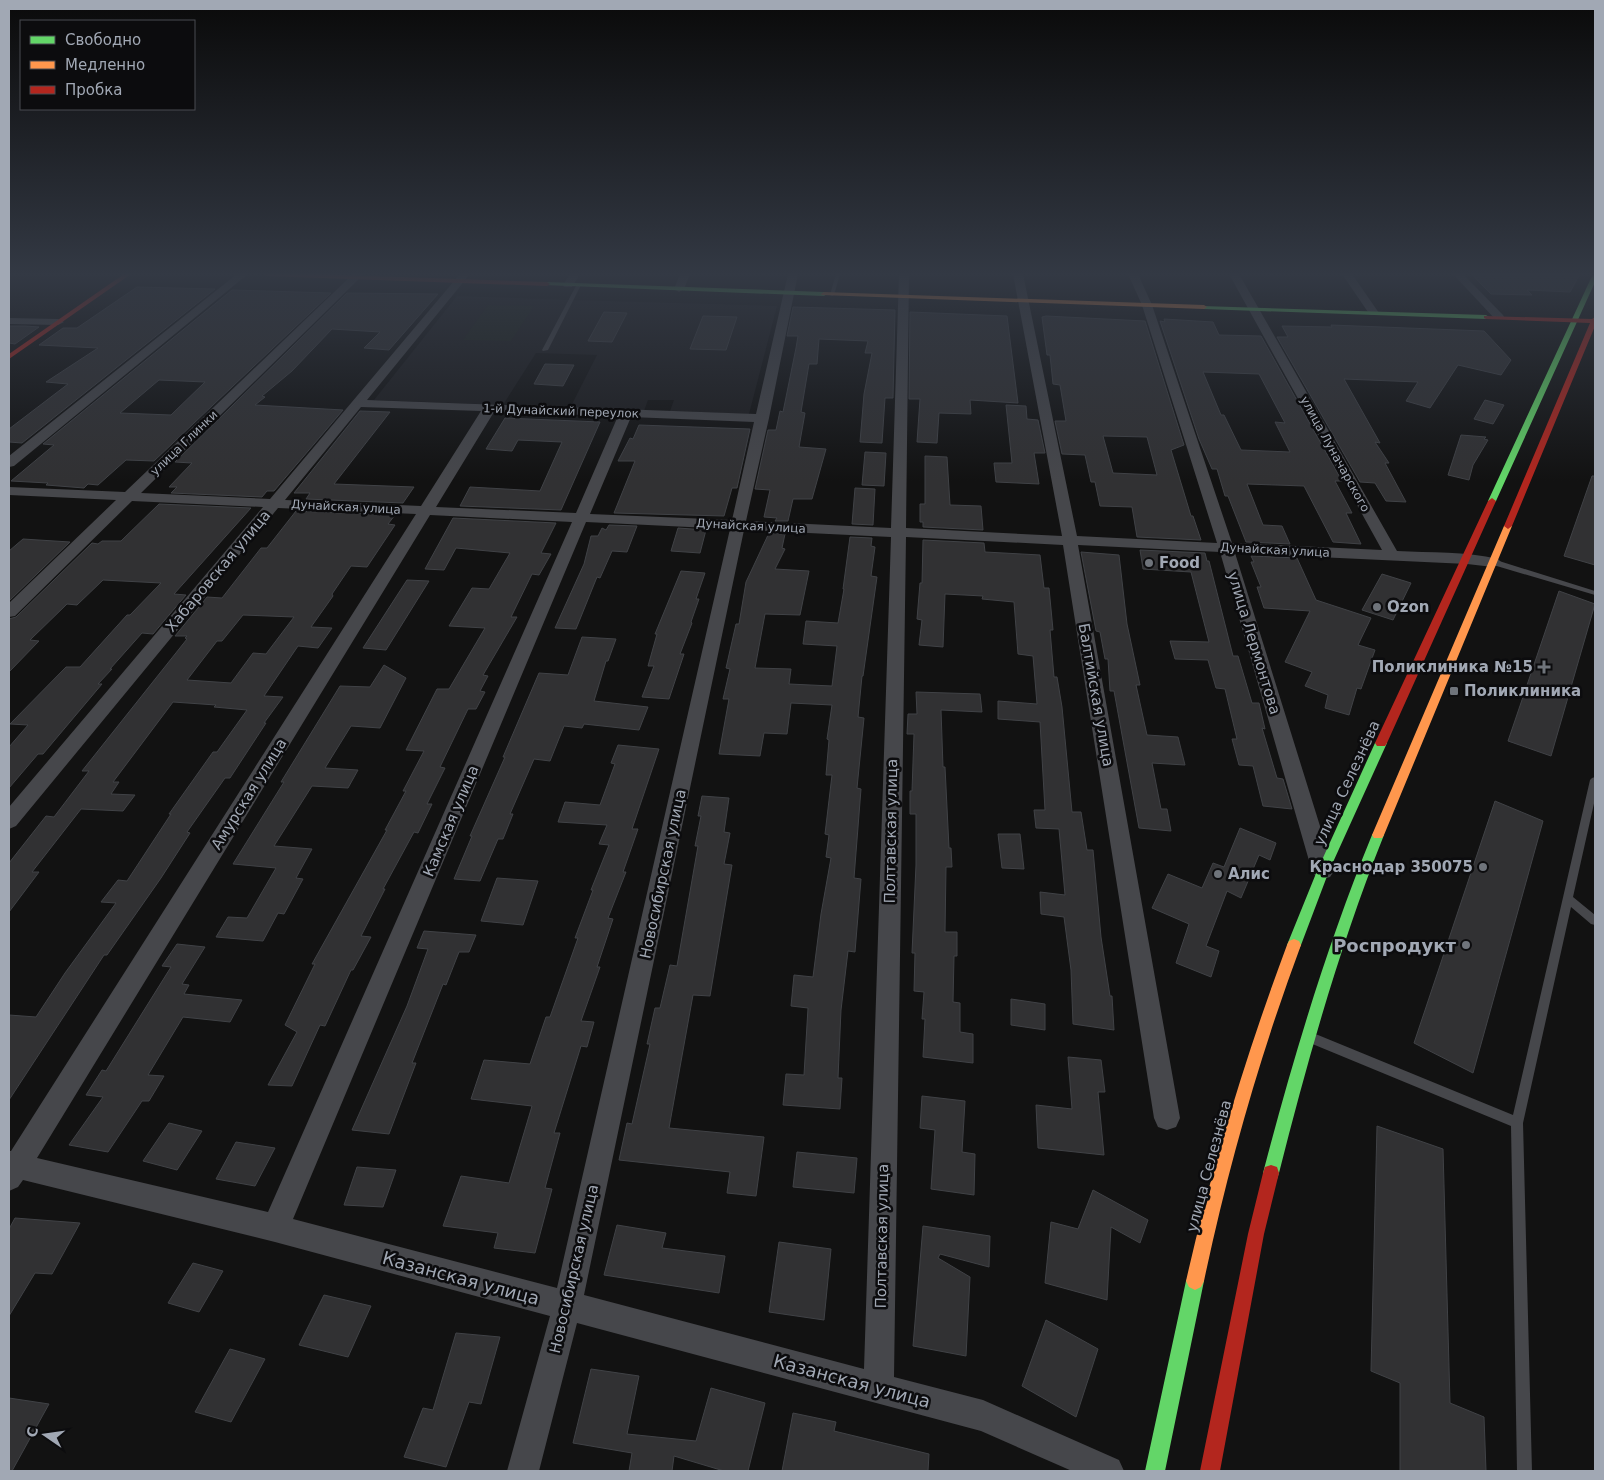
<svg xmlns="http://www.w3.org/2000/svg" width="1604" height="1480" font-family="'DejaVu Sans',sans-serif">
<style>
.built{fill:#1c1c1e}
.green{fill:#1c221c}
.building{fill:#313133;stroke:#404246;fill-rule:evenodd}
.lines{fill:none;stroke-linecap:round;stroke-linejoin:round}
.lane{fill:#46474b;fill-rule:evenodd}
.street{fill:#46474b;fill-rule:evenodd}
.fast{fill:#63d668;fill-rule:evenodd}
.slow{fill:#ff974d;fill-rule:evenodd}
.jam{fill:#b3261e;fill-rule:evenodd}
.poi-dot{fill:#6f747b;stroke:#0c0c0e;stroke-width:2}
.labels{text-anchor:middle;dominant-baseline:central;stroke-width:5;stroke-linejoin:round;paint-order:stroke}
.far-street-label{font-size:12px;fill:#a1a8b4;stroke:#0c0c0e}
.poi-label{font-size:15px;font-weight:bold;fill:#a1a8b4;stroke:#0c0c0e;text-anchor:start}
.street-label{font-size:15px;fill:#a1a8b4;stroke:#0c0c0e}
.near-poi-label{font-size:18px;font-weight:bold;fill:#a1a8b4;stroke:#0c0c0e;text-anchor:end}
.near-street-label{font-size:18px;fill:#a1a8b4;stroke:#0c0c0e}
</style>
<rect width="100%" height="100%" fill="#121212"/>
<!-- built -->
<path class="built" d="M457 296 571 300 777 306 749 414 670 411 674 400H648L644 411 570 408 597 355 536 353 503 405 374 400Z"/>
<!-- green -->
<path class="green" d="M488 305 534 306 511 341 463 340Z"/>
<!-- building -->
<path class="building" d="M1471 274H1580L1570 292 1527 290 1532 295 1491 294Z
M137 287 215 289 22 443 9 442V429L68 384 46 382 98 348 39 345 63 328H77Z
M232 290 331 293 154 461 126 460 98 485 88 484 84 488 46 485 48 483 11 481 54 445 43 444ZM159 380 205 382 171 415 120 413Z
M347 293 438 294 389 350 364 348 380 332 332 329 292 371 262 396 265 397 255 405 343 410 274 491H267L262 497 171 493 177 487H169L192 463 175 462Z
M793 307 895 310 893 398H885L882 443 860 442 864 394 872 353H865L868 341 819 339 817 364H809L801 412 805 413 799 447 826 449 812 499H793L788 521H775L777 518 764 517 770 490 755 489 768 430H776L780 411 783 412 796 348 798 336H787Z
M604 312 627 313 612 342 588 341Z
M910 312 1007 316 1018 403 970 400 971 414 939 413 937 443 917 442 920 399H909Z
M703 316 737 317 726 350 690 349Z
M1046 316 1145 321 1184 445 1171 450 1191 516H1193L1201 540 1137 537 1132 507 1100 506 1095 482H1091L1085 455 1062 454 1055 421H1066L1060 385 1053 384 1050 355H1047L1042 317ZM1103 436 1147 437 1157 475 1113 473Z
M1164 319 1213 322 1219 335 1261 336 1342 481H1335L1352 513H1346L1361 544 1333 542 1304 486 1247 484 1263 525 1282 526 1290 544 1246 542 1228 496H1225L1217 469H1212L1199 439 1160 321 1165 322ZM1203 372 1259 374 1285 423 1275 422 1290 452 1241 450 1224 415H1221Z
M1331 325 1484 331 1511 360 1501 375 1458 365 1430 408 1406 401 1418 382 1344 379 1380 443 1375 442 1389 463H1385L1406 502 1386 501 1375 483 1360 482 1277 337H1288L1282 326 1332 327Z
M9 326H25L39 327 15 344 9 343Z
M545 364 574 365 563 386 534 384Z
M1485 400 1504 405 1493 424 1474 419Z
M1006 405 1026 406 1027 419 1038 420 1045 453H1034L1039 484 996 482 994 463H1012Z
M360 411 390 412 334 484 414 487 403 503 306 499 310 493H294Z
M505 418 600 422 561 510 460 506 470 487 540 491 562 442 518 440 512 451 486 449Z
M639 425 750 429 737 488H732L724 516 614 513 635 461H618L630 438 633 439Z
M1461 435 1486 437 1484 439 1488 440 1473 465 1469 480 1448 475Z
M865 452 886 453 884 486 862 485Z
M925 456 947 457 950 505 981 506 983 530 923 527V522H920V504H925Z
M1592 476H1595V565L1564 556Z
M855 488 875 489 873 525 852 524Z
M159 504 251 508 174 594 186 595 153 634 142 633 110 669H112L98 684H102L43 754H38L9 788V747L28 725 10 724 66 667H80L127 615H130L161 583 103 580 77 605 67 604 30 640 39 641 9 672V619L16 617 92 543 98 544 102 541H121Z
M296 511 395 515 388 524 395 525 367 567 351 566 332 594 333 596 311 627 332 628 318 648 298 646 264 696 283 697 264 723H266L230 778H225L187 832 190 833 161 878 107 955H104L9 1100V1015L36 1017 65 973 116 903 101 902 118 880 127 881 171 814H169L213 752H217L247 710 214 707 216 705 173 702 113 782H119L111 794 135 795 123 811 81 809 32 872H39L9 912V863L46 816 54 817 89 771H82L187 639 185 638 187 636H175L207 597 222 598 261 548H267ZM243 615 294 617 266 654 253 653 231 683 187 680 217 641H222Z
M453 518 556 523 541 553 551 554 539 575 532 574 511 617H517L483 675 488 676 480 691 485 692 476 709H468L440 767 445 768 427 804H432L418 833 414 832 383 889H385L361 936 371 937 353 970H351L325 1026 320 1025 292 1086 268 1085 297 1032 285 1025 315 964H312L387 830H385L406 791H403L424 751 406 750 437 689H449L485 628 449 626 472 588 489 589 510 553 456 548 444 570 425 569Z
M609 525 637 526 627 552 612 551 600 578 597 577 576 629 555 628 584 564 591 536H598L602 528 606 530Z
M678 528 706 530 700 553 671 551Z
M769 533 785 534 782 548 785 549 775 569 809 571 800 615 765 614 755 668 791 669 789 684 832 686 837 646 803 644 806 621 838 623 844 589H843L850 537 872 538 871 546 875 547 871 576 877 577 863 676H862L858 717 864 718 857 788 861 789 854 878 861 879 855 952 848 951 841 1010 838 1078H842L840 1109 783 1105 786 1074 804 1075 808 1008 791 1006 794 975 813 977 821 914 831 858 826 857 829 835 825 834 832 775H826L829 740 827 739 832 705 791 703 787 734 764 733 760 756 719 754 729 699H723L730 669 726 668 736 624H739L746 582Z
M23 539 70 542 9 601V551Z
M923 540 984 543 985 552 1040 555 1044 588H1049L1053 630H1050L1054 677H1057L1062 707 1072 812H1081L1087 850H1093L1101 937 1110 996H1112L1114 1030 1073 1024 1071 970 1064 917 1041 914 1040 892 1065 895 1059 829 1036 828 1034 810H1045L1040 722 998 719V701L1037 704 1033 656 1018 654 1014 602 982 599 983 596 945 594 943 647 919 645 922 620 917 619 920 583H922Z
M1140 550 1205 553 1207 561H1209L1233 656H1238L1252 703H1259L1265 729 1262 728 1277 778 1283 779 1292 809 1263 806 1253 766 1239 765 1232 739H1237L1225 689 1216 688 1208 660 1175 659 1170 641 1209 642 1191 572 1143 569Z
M1081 552 1119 555 1127 624 1140 685H1136L1147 735 1178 737 1185 765 1152 763 1161 809H1167L1171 831 1139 828 1114 691H1110L1108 659H1105L1100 632 1096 631Z
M1251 556 1297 558 1316 600 1371 618 1358 645 1375 650 1361 689 1357 688 1349 715 1325 708 1328 695 1305 686 1312 672 1285 662 1310 611 1264 608 1257 587H1261L1251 562H1254Z
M681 571 705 573 696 599H699L691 622 692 623 680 654H684L669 699 642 697 654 666H648L657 634H655Z
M1382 574 1411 583 1393 620 1362 610Z
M407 580 429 581 386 650 363 648Z
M1559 591 1595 604 1551 756 1508 741Z
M582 637 616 639 608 661H606L594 701 648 707 639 730 584 724 582 728 564 726 550 761 534 759 510 814H513L503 839H498L480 881 454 879 472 836H470L505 757H503L539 673 568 675Z
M384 665 406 678 380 728 351 726 325 768 358 770 348 788 312 786 274 846 312 849 296 878 303 879 284 914 278 913 263 941 216 937 228 917 247 918 276 868 233 864 284 782H281L340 686 370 687Z
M916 692 980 694 982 712 941 710 943 767H945L949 848H951L952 867H946L945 932H957V956H954L953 1002 960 1003V1032L973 1034V1063L923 1057 925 1019H922L924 992 914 991 915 953H912L916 865V814H910V791H912L914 734H907L908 714H917Z
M618 745 659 749 632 829H638L623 872H626L608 918 613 919 597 967H600L581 1021 594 1022 587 1047 581 1046 554 1133H560L545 1188 552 1189 535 1253 494 1248 498 1233 443 1226 461 1176 509 1183 532 1106 471 1099 484 1060 530 1064 546 1017H550L578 938H575L593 890H591L609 845 599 844 607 825 558 822 565 802 600 805 615 764 611 763Z
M702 796 729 798 724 832 730 833 724 864 732 865 710 996 693 995 669 1128 764 1137 756 1196 727 1193 730 1172 619 1160 627 1123 632 1124 650 1044H647L655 1008H660L670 965 677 966 698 846H695L701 816H698Z
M1495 801 1543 821 1473 1073 1414 1043Z
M1240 828 1276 843 1270 860 1259 855 1241 898 1227 891 1206 946 1219 951 1211 977 1176 963 1189 924 1152 908 1168 874 1202 888 1213 863 1224 867Z
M998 834H1020L1024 869 1002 868Z
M497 878 538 881 523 925 481 921Z
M424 931 476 935 469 952H459L446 985 443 984 412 1063H416L389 1134 352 1130 407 1006 428 949 417 948Z
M177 944 205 947 182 984 189 985 184 994 242 1000 230 1022 183 1017 148 1075 164 1076 149 1101H142L108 1152 69 1145 103 1097 86 1095 102 1070 106 1071 171 967 162 966Z
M1011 999 1045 1004V1030L1011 1025Z
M1068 1057 1101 1060 1105 1092H1098L1104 1155 1038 1148 1036 1105 1072 1109Z
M922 1096 965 1101 962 1152 975 1154 974 1195 931 1189 935 1130 920 1128Z
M169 1123 202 1131 177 1170 143 1161Z
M1377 1126 1443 1149 1450 1403 1484 1417 1486 1471H1400V1383L1371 1371Z
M236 1142 275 1148 255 1186 216 1179Z
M797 1152 857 1158 854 1193 793 1187Z
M357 1167 396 1170 383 1207 344 1205Z
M1093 1190 1148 1220 1140 1243 1111 1227 1107 1300 1045 1283 1051 1222 1078 1229Z
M15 1218 80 1223 52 1274 35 1273 9 1316V1229Z
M617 1225 666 1233 662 1248 725 1256 719 1293 604 1275Z
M923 1226 990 1236 989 1267 940 1254 938 1258 970 1277 966 1356 913 1346Z
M779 1242 831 1249 824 1320 769 1312Z
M193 1263 223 1271 199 1312 168 1303Z
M324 1295 371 1306 348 1357 299 1345Z
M1046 1320 1098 1349 1076 1417 1022 1386Z
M456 1333 500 1337 481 1404 469 1402 446 1467 404 1457 423 1408 433 1410Z
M230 1349 265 1359 231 1422 195 1412Z
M591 1369 639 1376 627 1434 696 1441 711 1388 765 1403 748 1471H724L674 1456 672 1471H629L632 1453 573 1443Z
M9 1398 49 1404 12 1471H9Z
M793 1413 836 1422 834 1431 929 1454 928 1471H782Z"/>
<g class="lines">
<!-- lane -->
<path class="lane" d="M836 274H840L834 295 832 296 830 295Z
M577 284 581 285 548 350 543 351 542 350Z
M1490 560H1496L1595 591V595L1490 564Z
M1595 777V799L1573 897 1595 915V925L1591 924 1571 907 1523 1123 1532 1471H1517L1511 1126 1310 1043 1308 1039 1310 1035 1314 1034 1318 1035 1513 1115 1590 780 1592 778Z"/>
<!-- street -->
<path class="street" d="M237 274H248L14 466 9 467V456Z
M353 274H364L141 493 270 499 460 274H470L367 400 756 414 788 274H798L769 418 746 521 891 528 899 274H909L906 528 1062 536 1013 274H1023L1077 536 1217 543 1142 305 1128 274H1138L1152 305 1232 543 1382 550 1229 274H1239L1397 551C1430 553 1466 551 1498 559L1501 562 1498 565 1493 567 1467 564 1235 553 1334 871 1330 877 1323 879 1316 877 1312 871 1220 552 1078 545 1180 1118 1176 1127 1167 1130 1158 1127 1154 1118 1063 545 906 537 894 1377 983 1400 1119 1460 1124 1471H1072L981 1431 577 1323 539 1471H507L550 1316 275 1242 23 1180 18 1187 9 1191V1151H11L416 514 278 508 16 826 9 829V807L263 507 132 501 15 616 9 617V603L116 500 9 495V487L125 492ZM361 407 481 411 421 506 285 500ZM494 412 618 416 576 513 436 507ZM631 417 754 422 732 520 590 514ZM430 515 572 522 268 1212 37 1158ZM586 522 730 529 557 1288 293 1219ZM744 530 891 537 864 1369 584 1295Z
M570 274H580L572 287H564L563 285Z
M680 274H690L684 289 679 292 674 289Z
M1342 274H1352L1379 313 1378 315H1370Z
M1453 274H1463L1503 315 1504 317 1503 319H1495Z
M9 318 58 319 64 322 58 325 9 324Z"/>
<!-- fast -->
<path class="fast" d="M1595 274V282L1496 501 1492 504 1489 503 1488 501 1592 276Z
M547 282 824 292 827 294 824 296 545 285V283Z
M1202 306 1486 315 1489 317 1486 319 1204 309 1201 307Z
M1381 739 1387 743 1329 871 1301 945 1299 949 1294 951 1289 949 1287 945 1317 871 1375 743Z
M1378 830 1382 832 1384 835C1340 945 1308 1058 1279 1173L1277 1179 1271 1181 1265 1179 1263 1173C1293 1058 1327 945 1372 835L1374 832Z
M1195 1272 1201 1275 1204 1281 1165 1471H1145L1186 1281 1189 1275Z"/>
<!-- slow -->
<path class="slow" d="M824 292 1204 305 1207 307 1204 309 822 295 821 294Z
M1508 523 1512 526 1384 835 1382 838H1374L1372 835 1504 526Z
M1294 939 1299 941 1301 945C1260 1055 1228 1167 1204 1281L1201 1287 1195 1290 1189 1287 1186 1281C1212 1166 1246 1055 1287 945L1289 941Z"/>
<!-- jam -->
<path class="jam" d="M124 274H131L9 359V354Z
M263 274H312L547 282 550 284 547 286 266 276Z
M1484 316 1592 319 1595 317V326L1512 526 1508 529 1504 526 1590 323 1486 319 1484 318Z
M1492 498 1496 501 1387 743 1385 746H1377L1375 743 1488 501Z
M1271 1165 1277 1167 1279 1173 1264 1234 1220 1471H1200L1248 1234 1263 1173 1265 1167Z"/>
</g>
<!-- sky -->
<linearGradient id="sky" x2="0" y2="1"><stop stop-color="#0a0a0a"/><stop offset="0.57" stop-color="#333944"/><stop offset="1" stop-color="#333944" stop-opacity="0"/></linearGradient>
<rect width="1604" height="481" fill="url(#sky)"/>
<!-- markers -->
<g class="poi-dot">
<circle cx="1149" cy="563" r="5"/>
<circle cx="1377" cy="607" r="5"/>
<path d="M1541.5 659.5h5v5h5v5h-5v5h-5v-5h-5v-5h5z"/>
<rect x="1449" y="686" width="10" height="10" rx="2.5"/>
<circle cx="1483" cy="867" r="5"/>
<circle cx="1218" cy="874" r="5"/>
<circle cx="1466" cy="945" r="5"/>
</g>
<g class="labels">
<!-- far-street labels -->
<g class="far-street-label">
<text transform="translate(561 411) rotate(2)">1-й Дунайский переулок</text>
<text transform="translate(184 443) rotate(-44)">улица Глинки</text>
<text transform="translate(1335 454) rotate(61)">улица Луначарского</text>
<text transform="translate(346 507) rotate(3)">Дунайская улица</text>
<text transform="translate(751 526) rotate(3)">Дунайская улица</text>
<text transform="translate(1275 550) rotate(3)">Дунайская улица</text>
</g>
<!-- poi labels -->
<g class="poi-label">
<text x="1159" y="563">Food</text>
<text x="1387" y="607">Ozon</text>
<text x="1533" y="667" text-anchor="end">Поликлиника №15</text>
<text x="1464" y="691">Поликлиника</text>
<text x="1473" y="867" text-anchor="end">Краснодар 350075</text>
<text x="1228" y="874">Алис</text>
</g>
<!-- street labels -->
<g class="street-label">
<text transform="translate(218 571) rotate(-50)">Хабаровская улица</text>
<text transform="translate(1254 643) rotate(73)">улица Лермонтова</text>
<text transform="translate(1096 695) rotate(80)">Балтийская улица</text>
<text transform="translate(1347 783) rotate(-65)">улица Селезнёва</text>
<text transform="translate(249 794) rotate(-58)">Амурская улица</text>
<text transform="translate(451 821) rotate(-67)">Камская улица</text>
<text transform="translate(891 831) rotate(-89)">Полтавская улица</text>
<text transform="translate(663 874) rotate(-78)">Новосибирская улица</text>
<text transform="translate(1209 1166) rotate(-75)">улица Селезнёва</text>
<text transform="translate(882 1236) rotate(-89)">Полтавская улица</text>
<text transform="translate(574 1269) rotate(-77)">Новосибирская улица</text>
</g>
<!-- near-poi labels -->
<g class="near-poi-label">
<text x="1456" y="945">Роспродукт</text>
</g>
<!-- near-street labels -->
<g class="near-street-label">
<text transform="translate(461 1278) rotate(15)">Казанская улица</text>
<text transform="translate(852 1381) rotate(15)">Казанская улица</text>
</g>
</g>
<!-- border -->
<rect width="1604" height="1480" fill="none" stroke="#a1a8b4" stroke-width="20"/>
<!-- legend -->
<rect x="20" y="20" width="175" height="90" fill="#0c0c0e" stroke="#484a50"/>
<rect x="30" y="36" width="25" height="8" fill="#63d668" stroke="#484a50"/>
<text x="65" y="45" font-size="15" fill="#a1a8b4">Свободно</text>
<rect x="30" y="61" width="25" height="8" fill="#ff974d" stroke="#484a50"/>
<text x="65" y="70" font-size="15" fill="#a1a8b4">Медленно</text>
<rect x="30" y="86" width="25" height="8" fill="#b3261e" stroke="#484a50"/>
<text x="65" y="95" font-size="15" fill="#a1a8b4">Пробка</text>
<!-- north arrow -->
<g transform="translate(45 1435) rotate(283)" stroke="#0c0c0e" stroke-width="4" paint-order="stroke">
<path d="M0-4L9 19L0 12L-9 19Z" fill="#a1a8b4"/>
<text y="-8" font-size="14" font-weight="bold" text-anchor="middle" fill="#a1a8b4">С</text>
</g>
</svg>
